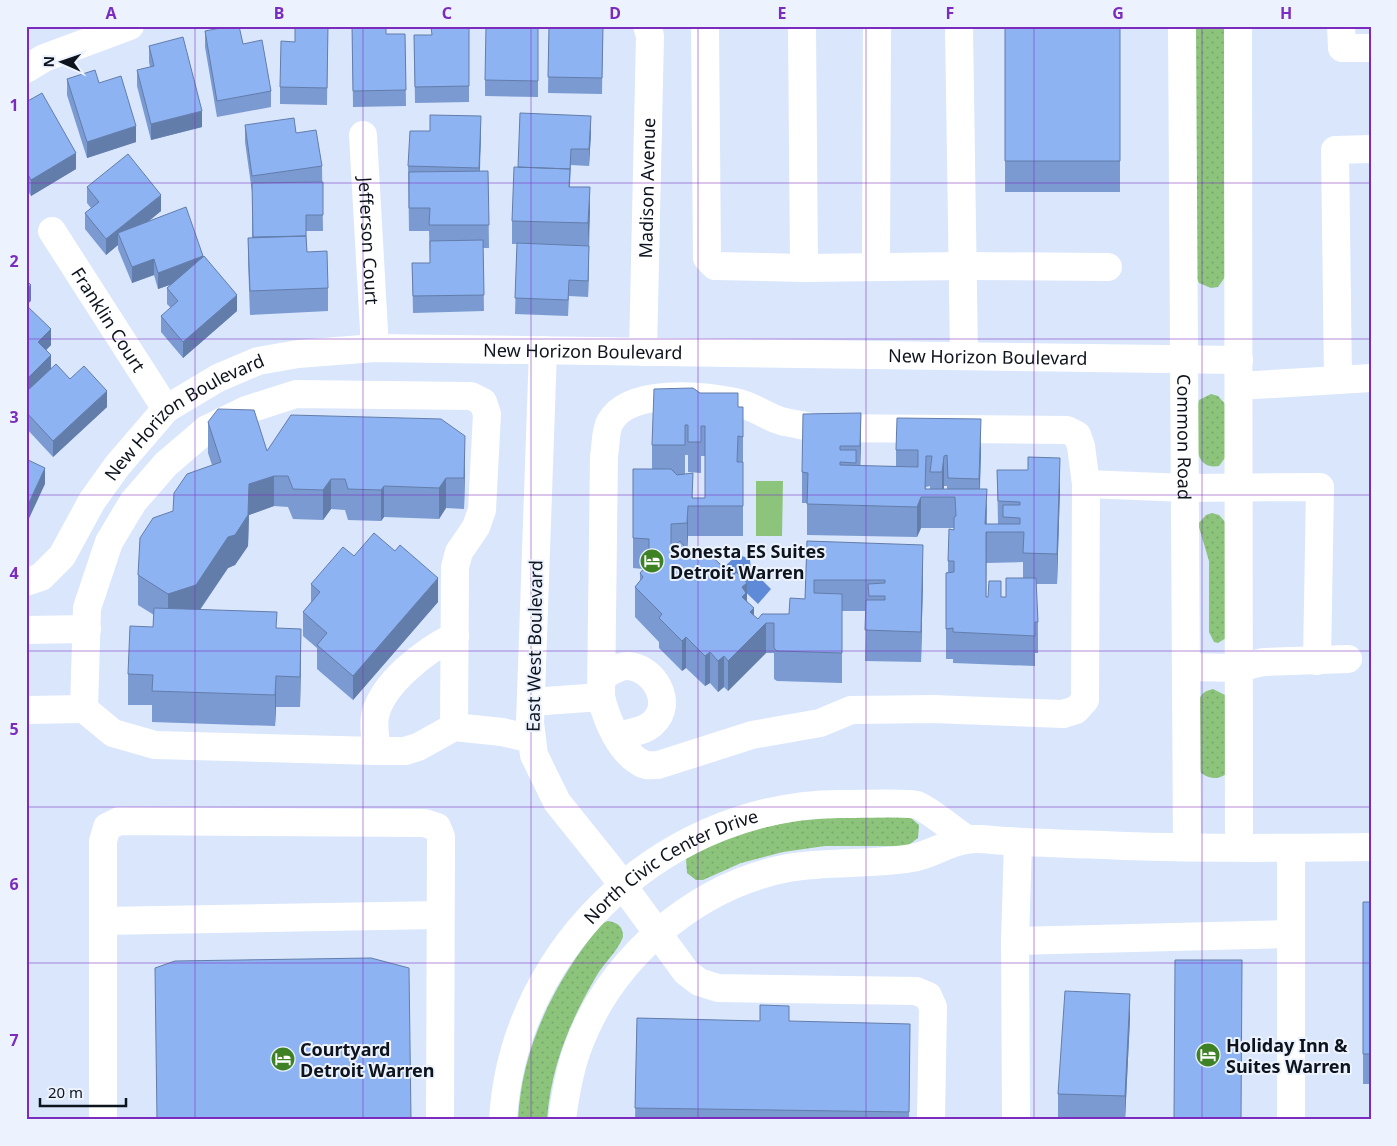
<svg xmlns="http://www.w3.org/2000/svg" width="1397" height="1146" font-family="'Noto Sans',sans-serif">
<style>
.grass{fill:url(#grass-dots)}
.pitch{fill:#8dc47c}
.water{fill:#5e8ad8}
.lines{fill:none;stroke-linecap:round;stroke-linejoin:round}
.minor{stroke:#fff;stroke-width:28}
.wall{fill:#7a9ad1;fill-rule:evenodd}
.shaded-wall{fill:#637daa}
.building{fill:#8eb3f3;stroke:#637daa}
.grid{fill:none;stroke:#7b2cbf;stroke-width:1;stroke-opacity:0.55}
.labels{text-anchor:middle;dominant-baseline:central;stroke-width:4;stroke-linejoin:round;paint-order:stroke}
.street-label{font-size:18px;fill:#0e141d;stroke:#ecf3fe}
.poi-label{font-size:18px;font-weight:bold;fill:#0e141d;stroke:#ecf3fe;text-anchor:start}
.neatline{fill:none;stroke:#7b2cbf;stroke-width:2}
.grid-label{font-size:16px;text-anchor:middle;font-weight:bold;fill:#7b2cbf}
</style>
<defs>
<pattern id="grass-dots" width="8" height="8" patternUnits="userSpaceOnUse" patternTransform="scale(1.25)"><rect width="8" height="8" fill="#8dc47c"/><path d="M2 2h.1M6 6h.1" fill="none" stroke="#78a86b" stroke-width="1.8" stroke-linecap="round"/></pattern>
</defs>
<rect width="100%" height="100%" fill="#d9e6fc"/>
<!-- grass -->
<path class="grass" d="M1195 26H1224L1225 277 1218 287 1211 288 1199 283 1196 277Z
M1211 394 1218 396 1226 405 1227 455 1219 466C1188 471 1197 426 1197 406L1199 400Z
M1212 513 1219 515 1227 524 1226 638 1218 643 1214 642 1209 632V561L1198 524 1206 515Z
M1213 689 1225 695 1226 774C1218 780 1210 779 1201 773L1199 767V700C1202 692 1206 691 1213 689Z
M829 816 910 817 919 825 918 838 907 846H825L783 852 741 863 703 880H696L687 873 686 859C729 831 779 823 829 816Z
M608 921C619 923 623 927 623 937 617 952 605 962 597 975 570 1021 551 1066 547 1120H518C522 1044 556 980 602 923Z"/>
<!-- pitch -->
<path class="pitch" d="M756 481H783L782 536H756Z"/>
<!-- water -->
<path class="water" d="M737 555 745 557 750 560 751 569 771 589 758 604 722 569Z"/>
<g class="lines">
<!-- minor -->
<g class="minor">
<path d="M705 26 707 258 715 266 804 268 964 266 1108 267"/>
<path d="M802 26 804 268"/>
<path d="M959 26 964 356"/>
<path id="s1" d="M1182 26 1187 847"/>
<path d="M1238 26 1239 847"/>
<path d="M1341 26 1342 48H1371"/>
<path d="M26 69 44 58 130 26"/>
<path id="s2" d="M363 135 375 348"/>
<path id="s3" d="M52 231 166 409"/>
<path d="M876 267 877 26"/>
<path d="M543 350 530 723 534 755 557 802 610 868 686 972 699 982 718 988 916 991 928 996 933 1007 931 1120"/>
<path id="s4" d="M643 352 650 36 647 26"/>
<path d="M1338 380 1335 150 1371 149"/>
<path d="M1239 386 1371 378"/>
<path d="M1086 484 1186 488 1320 487 1317 661"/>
<path id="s5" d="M26 582 41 577 62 556 92 501 117 466 166 409 218 378 258 361 298 354 375 348 1239 360"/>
<path d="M26 630 87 629"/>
<path d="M1187 667 1239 668 1263 662 1348 659"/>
<path d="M602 676C609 673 619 666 627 666 653 666 675 703 653 723 644 732 628 733 617 736"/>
<path d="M531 702 601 697C607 721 620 753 643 764 647 766 654 765 658 765L752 735 820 723 851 710 933 709 1063 714 1076 710 1085 700 1086 484 1081 446 1077 435 1067 430 815 428C803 425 792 424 781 421 765 416 752 405 735 402 702 395 629 388 610 422 605 431 606 446 604 456L601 697"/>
<path d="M26 710 84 709"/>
<path d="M454 727 455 567 459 552 476 527 482 510 487 414 483 402 471 396 296 394 246 410 207 429 166 464 133 502 109 542 87 608 84 709 113 733 155 745 376 751H405L418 747 454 727 502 732 532 739"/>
<path d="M376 751C376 740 373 726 375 716 382 683 426 650 455 636"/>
<path d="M1291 848V1120"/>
<path d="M103 921 440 915"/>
<path d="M1015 941 1291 934"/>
<path d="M103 1120V841L107 827 119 821 424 823 437 827 441 837 440 1120"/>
<path id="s6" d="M503 1120C513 942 673 800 848 804 862 804 907 802 917 805 930 810 954 831 967 839"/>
<path d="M562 1120C565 1096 569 1073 577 1050 609 960 694 886 788 868 829 861 871 865 912 858 930 855 947 843 966 840 979 837 995 841 1008 841 1040 843 1072 844 1104 845 1193 849 1282 848 1371 847"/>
<path d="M1016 1120 1015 941 1018 842"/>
</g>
</g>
<!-- wall -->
<path class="wall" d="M328 26 327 105 280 104V87L295 42Z
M352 26 386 34H405L406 106 353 107Z
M469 26V102L415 103 414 35H431Z
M517 26V28H538V97L485 96V80Z
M603 26 602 94 548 93 549 27Z
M1005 26H1120V192H1005Z
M205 31 243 44 271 91V107L217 117 205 47Z
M149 46 202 127 151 140 137 86V70L150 67 149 62Z
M67 79 99 83 136 142 87 158 67 95Z
M26 102 76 169 31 196 26 187Z
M245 125 296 133 322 166 323 231H306L307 252 328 288V311L250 315 248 262V238H252V192L245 142Z
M481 132 480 171H488L489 248H483L484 311 413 313 412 263H430L429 231H409L408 166Z
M591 132 589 166 571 165 570 185V187L590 211 588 297 569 296 568 316 515 314 517 244H512V221L518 167Z
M87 187 161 211 148 222 203 256 237 311 183 358 161 332V316L171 308 167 304V288L170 285 158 289 154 275 132 283 118 249V245L106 255 85 229V213L91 208 87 203Z
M26 305 51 345 46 350 51 368 70 379 107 407 53 457 26 428Z
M700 393 738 407H743V536H688L687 550 747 601 754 616 758 619 789 614 805 599 807 541 923 576 921 662 865 661 866 611H842V683L777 681 774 679V653H766L728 691 724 687 718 692 710 683 705 686 686 668 682 671 659 648V642L635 617V587L640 581V573L643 569 633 568V469H652V445ZM685 455H688V472L701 473V456H705V498H693L685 474Z
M861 413 860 466H896V450H981L980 489 986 524H998L997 470 1060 489 1057 584H1036L1038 622V653H1035V666L953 663V659H946V573L948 572V561L954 528H921L917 537 807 535V503H802V472ZM930 486V489H926V487ZM944 486H947V489H944ZM1023 562V578L1006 597H986V563Z
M208 422 267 451 465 466 464 509 446 508 439 519 384 517 381 521 348 520 345 510 331 509 323 520 293 519 288 507 274 506 249 515 248 546 235 565 228 568 200 610 277 628 301 660 300 707H276L275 726 152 722V705H128V674L153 627 154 615 138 605V575L173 511 212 465 208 453Z
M354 556 438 602 353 700 317 669V648L303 636V612L311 602V584Z
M1363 902H1371V1084H1363Z
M637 1018 760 1021H789L910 1054 909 1120H635Z
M1130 1018 1125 1120 1058 1117V1094Z"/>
<!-- shaded-wall -->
<path class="shaded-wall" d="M202 111V127L151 140V124Z
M481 116V132L479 184V168Z
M591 116V132L589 166V149Z
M136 126V142L87 158V142Z
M76 153V169L31 196V180Z
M590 187V211L588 247V223Z
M161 195V211L122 242 118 233V245L106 255V239Z
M589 246V262L588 297V281Z
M203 256V273L158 289V273Z
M154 259V275L132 283V267Z
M31 285V301L26 305V289Z
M237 295V311L183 358V342Z
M51 329V345L38 358V342Z
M51 355V371L26 396V380Z
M107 391V407L53 457V441Z
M861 413V444L860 477V446Z
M981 419V450L979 509V479Z
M465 436V466L464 509V478Z
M944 456V486L943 497H942V472Z
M1060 458V489L1057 584V554Z
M45 468V484L26 525V509Z
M274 476V506L249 515 248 546 235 565 228 568 196 615 168 625V594L228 537 249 484Z
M446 478V508L439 519V488Z
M331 479V509L323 520V490Z
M384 486V517L381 521V490Z
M987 489 986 628 985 524Z
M921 497V528L917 537V507Z
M688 506V536L687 554V523Z
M923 545V576L921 662V632Z
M438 578V602L353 700V676Z
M747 583V613L742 628V587Z
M754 608V635L766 623V653L728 691V661L750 612Z
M301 629V660L300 707V677Z
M686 637V668L682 671V641Z
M710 652V683L705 686V656Z
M724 656V687L718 692V661Z
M276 676V707L275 726V695Z
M1130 994V1018L1125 1120V1096Z"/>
<!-- building -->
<path class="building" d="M231 26H239L243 44 262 40 271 91 217 101 205 31Z
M295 26H328L327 88 280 87 281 41 295 42Z
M352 26H386V34H405L406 90 353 91Z
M431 26H469V86L415 87 414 35H432Z
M486 26H517V28H538V81L485 80Z
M567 26H603L602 78 548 77 549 27H567Z
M1005 26H1120V161H1005Z
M183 37 202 111 151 124 137 70 154 66 149 46Z
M95 70 99 83 121 76 136 126 87 142 67 79Z
M42 93 76 153 31 180 26 171V102Z
M520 113 591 116 589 149H571L570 169 518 167Z
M430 115 481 116 479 168 408 166 410 131H430Z
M294 118 296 133 316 130 322 166 252 176 245 125Z
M128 154 161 195 106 239 85 213 99 202 87 187Z
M514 167 570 169 569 187H590L588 223 512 221Z
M488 171 489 225H429L430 208H409V172Z
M323 182V215H306V236L253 237 252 183Z
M186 207 203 256 158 273 154 259 132 267 118 233Z
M306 236 307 252 327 251 328 288 250 291 248 238Z
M483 240 484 295 413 296 412 263H430V241Z
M517 243 589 246 588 281 569 280 568 300 515 298Z
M204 256 237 295 183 342 161 316 178 301 167 288Z
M26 280 31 285 26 289Z
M26 305 51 329 38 342 51 355 26 380Z
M56 364 70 379 84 366 107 391 53 441 26 412V392Z
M693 388 700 393H738V407H743V437L738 436 737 462H743V506H688L687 523 671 524V549L680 541 688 551 693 547 703 556 707 552 733 576 736 572 747 583 742 587 746 593 742 597 754 608 750 612 758 619 762 614H789L790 598 805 599 807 541 923 545 921 632 865 630 866 600H885V596H869L868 584 885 583V580H814V593L842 594V653L777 651 774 648V623H766L728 661 724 656 718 661 710 652 705 656 686 637 682 641 659 618 662 614 635 587 643 577 640 573 649 563V539L633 538V469H671L677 475 693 473 692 498H705V426H701V442H688V425H685V445H652L654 389Z
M218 409 254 410 267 451 291 415 441 419 465 436 464 478H446L439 488 384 486 381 490 348 489 345 479H331L323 490 293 489 288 476H274L249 484 248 515 235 535 228 537 196 585 168 594 138 575 140 538 153 518 173 511 174 493 187 474 221 462 208 422Z
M861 413 860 446H840V450H856V463L840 462V465L918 467V450H896L897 418 981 419 979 479 948 478 947 455 944 456 942 472H930L932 456H926L925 489H987L985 524H1020V518L1003 517V505H1020V502L998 501 997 470H1028V457L1060 458 1057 554 1023 553 1024 532H986V597H988L989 581H1001V597H1006V578H1036L1038 622H1035V636L953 632V628L946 629V573L954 572V561H948L949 529 954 530V517L956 516 955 497H921L917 507 807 504 808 473 802 472 803 414Z
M26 459 45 468 26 509Z
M374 533 395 551 400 545 438 578 353 676 317 645 327 633 303 612 320 592 311 584 343 547 354 556Z
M154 608 277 612 276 628 301 629 300 677 276 676 275 695 152 691 153 675 128 674 130 626 153 627Z
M1363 902H1371V1054H1363Z
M371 958 409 968 411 1120H157L155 968 175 961Z
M1175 960H1242L1241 1120H1174Z
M1065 991 1130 994 1125 1096 1058 1094Z
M760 1005 789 1006V1021L910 1024 909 1112 635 1108 637 1018 760 1021Z"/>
<!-- grid -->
<path class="grid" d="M195 26V1120M363 26V1120M531 26V1120M698 26V1120M866 26V1120M1034 26V1120M1202 26V1120M26 183H1371M26 339H1371M26 495H1371M26 651H1371M26 807H1371M26 963H1371"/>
<!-- icons -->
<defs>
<symbol id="hotel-disc" viewBox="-11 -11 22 22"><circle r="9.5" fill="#3e8225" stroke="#ecf3fe"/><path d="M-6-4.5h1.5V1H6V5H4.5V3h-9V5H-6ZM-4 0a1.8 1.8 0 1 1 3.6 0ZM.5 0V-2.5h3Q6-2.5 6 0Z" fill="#fff"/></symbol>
</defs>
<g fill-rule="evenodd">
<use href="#hotel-disc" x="638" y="547" width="28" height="28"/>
<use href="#hotel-disc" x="1194" y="1041" width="28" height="28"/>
<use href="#hotel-disc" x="269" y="1045" width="28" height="28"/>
</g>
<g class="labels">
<!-- street labels -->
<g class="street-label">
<text stroke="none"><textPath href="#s4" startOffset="164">Madison Avenue</textPath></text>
<text stroke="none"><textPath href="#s2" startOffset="106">Jefferson Court</textPath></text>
<text stroke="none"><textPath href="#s3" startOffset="105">Franklin Court</textPath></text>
<text stroke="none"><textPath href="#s5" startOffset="656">New Horizon Boulevard</textPath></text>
<text stroke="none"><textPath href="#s5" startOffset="1061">New Horizon Boulevard</textPath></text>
<text stroke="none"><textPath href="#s5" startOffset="236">New Horizon Boulevard</textPath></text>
<text stroke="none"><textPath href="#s1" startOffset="411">Common Road</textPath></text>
<text transform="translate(534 646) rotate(-89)">East West Boulevard</text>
<text stroke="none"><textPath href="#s6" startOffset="322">North Civic Center Drive</textPath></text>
</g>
<!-- poi labels -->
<g class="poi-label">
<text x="670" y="551">Sonesta ES Suites<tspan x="670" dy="21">Detroit Warren</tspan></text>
<text x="1226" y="1045">Holiday Inn &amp;<tspan x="1226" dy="21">Suites Warren</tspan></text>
<text x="300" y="1049">Courtyard<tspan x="300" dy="21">Detroit Warren</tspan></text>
</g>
</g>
<!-- border -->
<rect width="1397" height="1146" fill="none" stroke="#ecf3fe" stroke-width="55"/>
<!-- north arrow -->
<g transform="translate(62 62) rotate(272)" stroke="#ecf3fe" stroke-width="4" paint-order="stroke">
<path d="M0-4L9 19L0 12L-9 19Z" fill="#0e141d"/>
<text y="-8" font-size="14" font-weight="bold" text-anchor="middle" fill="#0e141d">N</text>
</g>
<!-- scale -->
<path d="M40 1098v8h86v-8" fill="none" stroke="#0e141d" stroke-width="2.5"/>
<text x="48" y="1098" font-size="15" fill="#0e141d" stroke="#ecf3fe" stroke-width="4" paint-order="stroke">20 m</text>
<rect x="28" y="28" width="1342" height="1090" class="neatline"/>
<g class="grid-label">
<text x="111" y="19">A</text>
<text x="279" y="19">B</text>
<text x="447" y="19">C</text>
<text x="615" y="19">D</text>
<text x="782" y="19">E</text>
<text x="950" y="19">F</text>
<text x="1118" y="19">G</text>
<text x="1286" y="19">H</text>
<text x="14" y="111">1</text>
<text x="14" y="267">2</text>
<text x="14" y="423">3</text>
<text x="14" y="579">4</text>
<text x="14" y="735">5</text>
<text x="14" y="890">6</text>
<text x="14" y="1046">7</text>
</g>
</svg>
